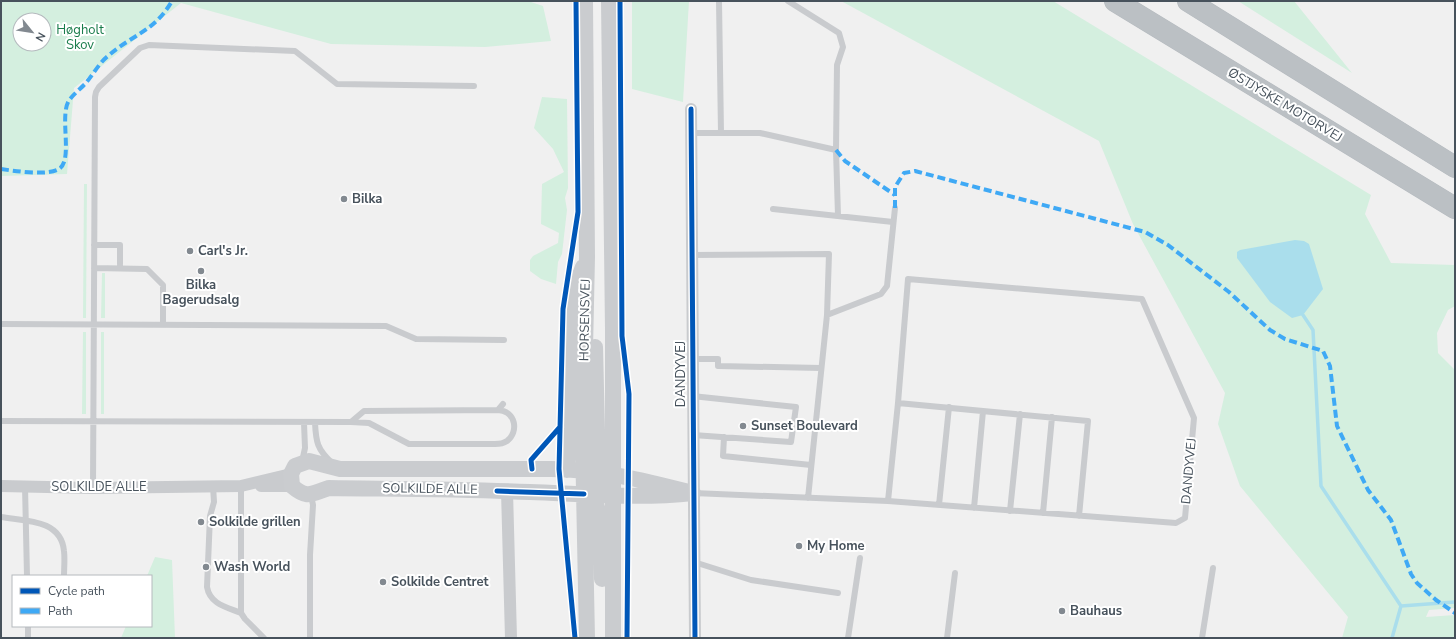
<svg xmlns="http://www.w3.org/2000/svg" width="1456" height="639" font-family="'Nunito Sans',sans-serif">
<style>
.green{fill:#d4efdf;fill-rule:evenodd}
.water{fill:#aadeec}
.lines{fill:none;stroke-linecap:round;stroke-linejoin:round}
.stream{stroke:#aadeec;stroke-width:3.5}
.highway-casing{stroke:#b5babf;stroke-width:22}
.lane{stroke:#c9cbce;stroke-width:6}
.street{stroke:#c9cbce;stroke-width:12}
.secondary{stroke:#cacccf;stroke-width:16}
.highway{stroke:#bbc0c4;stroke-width:21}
.quiet{stroke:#3fa9f5;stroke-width:4;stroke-dasharray:8 4;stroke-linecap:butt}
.cycleway-casing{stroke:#fff;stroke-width:8}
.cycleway{stroke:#0057b8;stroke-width:5}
.poi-dot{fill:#828990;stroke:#fff;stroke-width:1.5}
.labels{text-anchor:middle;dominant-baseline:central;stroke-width:4;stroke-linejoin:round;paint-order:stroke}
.park-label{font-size:13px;fill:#197c4b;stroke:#fff}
.street-label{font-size:13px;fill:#47525c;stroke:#fff}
.poi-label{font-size:13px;font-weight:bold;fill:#47525c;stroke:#fff;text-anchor:start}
</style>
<rect width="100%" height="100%" fill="#f0f0f0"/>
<!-- green -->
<path class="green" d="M1 1H528L543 6 551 41 485 47 331 44 181 3 74 88 67 174 1 176ZM20 20H44V44H20Z
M632 1H689L683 102 632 89Z
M841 1H1053L1371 195 1365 214 1391 263 1455 265V306L1448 310 1437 333 1438 353 1455 370V608L1429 610 1426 617 1455 615V638H1342L1348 617 1240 486 1218 424 1225 393 1133 224 1099 141Z
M1238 1H1294L1352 73Z
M542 97 567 99 568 188 565 198 567 210 562 254 558 262 556 284 541 279 530 271V260L533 256 558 243 559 233 541 224 542 184 564 172 553 149 534 128Z
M84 184H87L86 318H83Z
M102 273H105V318H101Z
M83 332H86V414H82Z
M101 332H104V414H101Z
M155 557 172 560 175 638H121L126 626H151V576H147Z"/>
<!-- water -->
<path class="water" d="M1295 240 1304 241 1309 244 1323 289 1303 315 1292 318 1270 302 1237 258V252L1240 250Z"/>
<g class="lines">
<!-- stream -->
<path class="stream" d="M1303 315 1313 330 1321 486 1401 606 1392 638
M1401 606 1455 602"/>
<defs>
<path id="highway" d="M1115 1 1455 208
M1188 1 1455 167"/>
</defs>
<!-- highway casing -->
<use href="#highway" class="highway-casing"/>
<!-- lane -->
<path class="lane" d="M719 1 721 133
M691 133H760L836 150 837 65 843 47 839 33 788 1
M836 150 838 216
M773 209 893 222
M94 245H120V264
M692 255 829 254 827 315 808 498
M94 268 147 269 163 285V325
M827 315 881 294 887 286 895 208
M1 324 386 326 416 339 504 340
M692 359H718V366L821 368
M692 396 796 407 791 442 693 435
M1 421 351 422 364 411 498 410 503 404
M351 422 369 423 409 444H495C499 444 504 443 507 441 519 432 516 411 498 410
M315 423C316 442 317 449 332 463
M724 437 723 456 811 465
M302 462 305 448 304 423
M25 486 27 576
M213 486 214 502 210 516 207 587C210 604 226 607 241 613
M241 486V613L245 619 264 638
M93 488 95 97 96 92 99 87 140 48 149 45 295 51 337 84 474 86
M693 493 888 501 1176 523 1185 518 1194 418 1142 299 908 279 898 403
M888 501 898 403 1088 421 1079 516
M939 505 949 407
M974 508 983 411
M1010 511 1020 414
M1043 513 1052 417
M1 517C25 521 61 519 64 551 65 559 64 568 64 576
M694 562 751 580 838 593
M28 626V638
M310 638V555L313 505 311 495
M848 638 860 558
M947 638 955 573
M1202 638 1213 568"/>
<!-- street -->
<path class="street" d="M691 109 695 638
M1 486 93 488 241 486 291 474
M261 486H292
M507 491 511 638"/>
<!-- secondary -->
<path class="secondary" d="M585 1 587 257 583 441 587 638
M609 1 613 329V638
M595 347 598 472 604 482
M309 461 340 469H551C600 469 646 481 693 493 639 499 584 494 530 492 463 489 396 489 329 488 312 493 308 500 292 486L291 474 295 466Z
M567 470 572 327 575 288 583 267
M591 486 600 518 602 579"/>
<!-- highway -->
<use href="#highway" class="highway"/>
<!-- quiet -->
<path class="quiet" d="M836 150 845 161 895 195
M1 169C15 171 47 176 59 169 74 160 58 113 70 99 74 94 80 89 85 84 93 75 99 63 108 56 133 34 154 32 172 1
M895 208V187L904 173 915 171 1145 232 1168 245 1229 292 1270 330 1285 339 1323 351 1330 366 1337 426 1368 490 1391 520 1411 574 1417 583 1436 600 1455 613"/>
<defs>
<path id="cycleway" d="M620 1 622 336 629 394 627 638
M691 109 695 638
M532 469 531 460 560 427
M497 491 584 494
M575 638 559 469 563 309 578 212 576 1"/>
</defs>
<!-- cycleway casing -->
<use href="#cycleway" class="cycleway-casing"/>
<!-- cycleway -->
<use href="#cycleway" class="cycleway"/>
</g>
<!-- markers -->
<g class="poi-dot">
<circle cx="344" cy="199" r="4"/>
<circle cx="190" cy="251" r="4"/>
<circle cx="201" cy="271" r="4"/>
<circle cx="743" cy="426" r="4"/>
<circle cx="201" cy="522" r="4"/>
<circle cx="799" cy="546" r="4"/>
<circle cx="206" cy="567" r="4"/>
<circle cx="383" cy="582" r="4"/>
<circle cx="1062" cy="611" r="4"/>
</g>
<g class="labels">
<!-- park labels -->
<g class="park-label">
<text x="80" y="30">Høgholt<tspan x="80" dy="15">Skov</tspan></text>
</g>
<!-- street labels -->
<g class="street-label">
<text transform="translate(1285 105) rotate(31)">ØSTJYSKE MOTORVEJ</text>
<text transform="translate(585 320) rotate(-89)">HORSENSVEJ</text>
<text transform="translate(681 374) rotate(-90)">DANDYVEJ</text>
<text transform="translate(1189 471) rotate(-85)">DANDYVEJ</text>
<text x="99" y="487">SOLKILDE ALLE</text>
<text transform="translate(430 489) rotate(1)">SOLKILDE ALLE</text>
</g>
<!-- poi labels -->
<g class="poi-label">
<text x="352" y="199">Bilka</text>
<text x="198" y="251">Carl's Jr.</text>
<text x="201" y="285" text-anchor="middle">Bilka<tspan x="201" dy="15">Bagerudsalg</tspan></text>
<text x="751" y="426">Sunset Boulevard</text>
<text x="209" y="522">Solkilde grillen</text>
<text x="807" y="546">My Home</text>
<text x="214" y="567">Wash World</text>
<text x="391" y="582">Solkilde Centret</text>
<text x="1070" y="611">Bauhaus</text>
</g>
</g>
<!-- border -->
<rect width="1456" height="639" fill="none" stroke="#47525c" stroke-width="4"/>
<!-- legend -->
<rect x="12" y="575" width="140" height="52" fill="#ffffff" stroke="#b5babe"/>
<rect x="20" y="588" width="20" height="6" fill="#0057b8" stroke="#b5babe"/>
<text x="48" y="595" font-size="12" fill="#47525c">Cycle path</text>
<rect x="20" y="608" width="20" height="6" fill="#3fa9f5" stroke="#b5babe"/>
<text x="48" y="615" font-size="12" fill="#47525c">Path</text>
<!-- north arrow -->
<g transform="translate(32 32) rotate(120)"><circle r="19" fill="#ffffff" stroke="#b5babe"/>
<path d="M0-3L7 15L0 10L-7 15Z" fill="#828990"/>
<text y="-6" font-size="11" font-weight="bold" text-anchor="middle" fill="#47525c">N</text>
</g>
</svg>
